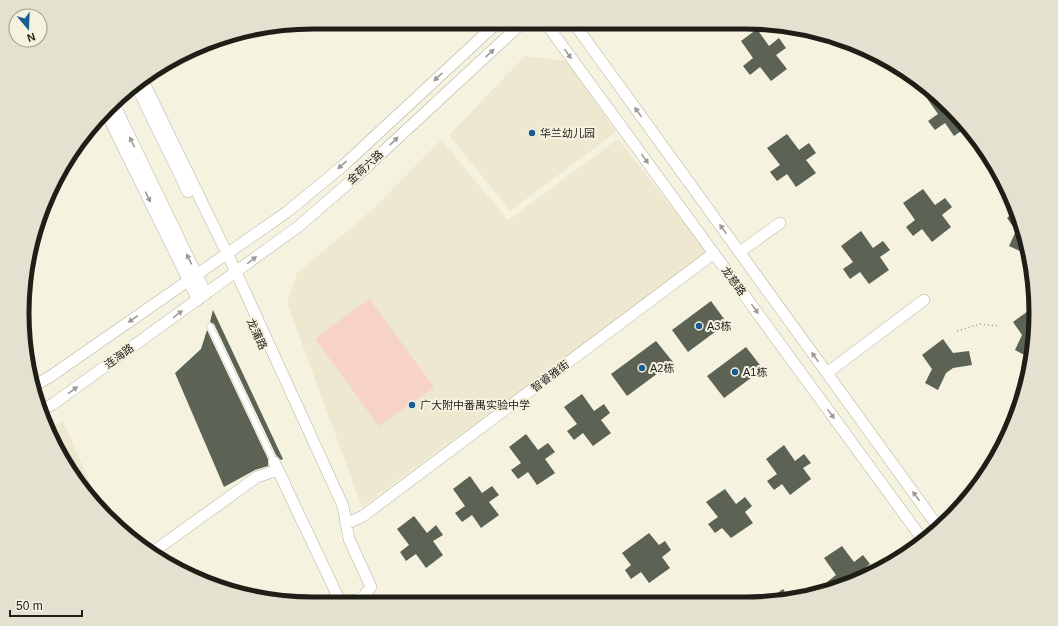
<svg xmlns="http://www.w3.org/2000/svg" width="1058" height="626" font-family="Arial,'Noto Sans SC',sans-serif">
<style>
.built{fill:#ede8cf}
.green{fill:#f7d2c7}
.building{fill:#5c6254}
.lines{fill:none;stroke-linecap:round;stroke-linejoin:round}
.service-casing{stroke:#b3af9f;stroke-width:6}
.minor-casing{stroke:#b3af9f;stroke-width:12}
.path{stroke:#969487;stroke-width:1.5;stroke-dasharray:1 3;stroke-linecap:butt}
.service{stroke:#fff;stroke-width:5.5}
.minor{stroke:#fff;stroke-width:11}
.oneway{fill:#9a9a97}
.poi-dot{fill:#1a5c91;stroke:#f5f2e0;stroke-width:1.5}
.labels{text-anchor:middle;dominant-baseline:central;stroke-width:4;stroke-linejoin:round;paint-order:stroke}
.poi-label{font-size:11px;fill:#1f1e17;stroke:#f5f2e0;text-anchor:start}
.street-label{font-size:11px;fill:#1f1e17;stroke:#f5f2e0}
.rim{fill:none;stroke:#1f1e17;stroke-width:5}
</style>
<rect width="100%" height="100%" fill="#f5f2e0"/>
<!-- built -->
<path class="built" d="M525 56 567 61 616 132 510 211 449 135Z
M618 139 707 252 362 507 287 303 297 273 372 210 441 140 508 220Z
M63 421 101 508 82 490 49 428Z"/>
<!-- green -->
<path class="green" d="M369 299 434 387 379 426 315 339Z"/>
<!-- building -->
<path class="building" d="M757 29 769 46 779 38 786 48 776 55 787 69 771 81 760 67 750 75 743 66 753 58 741 41Z
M932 92 951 107 967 127 954 136 945 123 935 130 928 121 938 114 926 97Z
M787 134 799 150 809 143 816 153 806 160 816 173 796 187 787 174 777 181 770 172 780 165 767 148Z
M923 189 935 205 945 198 952 207 942 215 951 227 932 242 922 229 913 236 906 227 915 220 903 203Z
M1016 210 1027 244 1022 252 1009 246 1016 231 1007 218Z
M861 231 873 248 883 241 890 250 880 257 889 270 869 284 860 272 850 279 843 269 853 262 841 246Z
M711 301 727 323 688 352 672 330Z
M1035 306 1033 348 1028 357 1015 350 1022 335 1013 322Z
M213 310 283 459 281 460 276 455 214 324 210 322Z
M207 330 268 459V466L255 470 224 487 175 373 201 349Z
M943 339 953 353 969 351 972 365 953 368 946 373 938 390 925 383 932 369 922 355Z
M656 341 673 362 627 396 611 374Z
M746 347 763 369 724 398 707 376Z
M582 394 594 411 604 404 610 413 601 420 611 433 593 446 583 433 574 440 567 431 577 424 564 407Z
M526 434 538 450 548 443 555 452 545 459 555 473 537 485 528 472 518 479 511 470 521 463 509 447Z
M784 445 795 461 804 454 811 463 803 468 811 479 790 495 782 484 774 490 767 481 777 474 766 459Z
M470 476 482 493 492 486 499 495 489 502 499 515 481 528 472 515 462 522 455 513 465 506 453 489Z
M725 489 736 504 745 497 752 506 745 512 753 523 731 538 722 528 715 533 708 524 718 517 706 502Z
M414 516 427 533 436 525 443 535 433 541 443 555 426 568 416 554 406 561 400 552 409 545 397 529Z
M649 533 659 545 665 541 671 550 662 557 670 568 649 583 641 572 631 579 625 570 631 565 622 553Z
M842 546 854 562 863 555 870 564 861 571 865 577 833 590 827 582 836 575 824 558Z
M783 589 789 598 764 603Z"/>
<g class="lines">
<defs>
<path id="service" d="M210 326 274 462"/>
<path id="minor" d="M545 22 923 540
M573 22 939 528
M142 79 236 272 343 506 349 539 371 587 363 597 347 603
M135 83 188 192
M114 104 206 294
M106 112 198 300
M740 252 780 223
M827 373 924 300
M34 386 51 376 287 212 345 164 498 22
M40 411 53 404 299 226 359 174 523 22
M274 462 341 603
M346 524 363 516 714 253
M150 554 257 477 272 472H279L285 484"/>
</defs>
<!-- service casing -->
<use href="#service" class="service-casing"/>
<!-- minor casing -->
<use href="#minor" class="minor-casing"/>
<!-- path -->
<path class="path" d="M957 331 980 324 997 326"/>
<!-- service -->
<use href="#service" class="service"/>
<!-- minor -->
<use href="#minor" class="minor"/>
</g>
<!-- one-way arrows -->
<defs><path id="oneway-solid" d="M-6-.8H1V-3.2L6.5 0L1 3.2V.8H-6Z"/></defs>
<g class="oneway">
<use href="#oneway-solid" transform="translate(490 53) rotate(-43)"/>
<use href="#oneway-solid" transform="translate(568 54) rotate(54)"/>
<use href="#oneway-solid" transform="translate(438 77) rotate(137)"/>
<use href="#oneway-solid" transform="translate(638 112) rotate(-126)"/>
<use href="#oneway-solid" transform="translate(394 141) rotate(-43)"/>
<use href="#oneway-solid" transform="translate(132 142) rotate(-116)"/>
<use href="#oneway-solid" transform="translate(645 159) rotate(54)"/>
<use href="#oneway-solid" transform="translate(342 165) rotate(139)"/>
<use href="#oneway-solid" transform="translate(148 197) rotate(64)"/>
<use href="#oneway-solid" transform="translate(723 229) rotate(-126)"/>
<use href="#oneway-solid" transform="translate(189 259) rotate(-116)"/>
<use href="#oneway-solid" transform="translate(252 260) rotate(-37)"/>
<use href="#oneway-solid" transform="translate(755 309) rotate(54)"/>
<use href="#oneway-solid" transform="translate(178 314) rotate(-36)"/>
<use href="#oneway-solid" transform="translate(133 319) rotate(145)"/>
<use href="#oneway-solid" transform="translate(815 357) rotate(-126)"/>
<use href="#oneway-solid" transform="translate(73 390) rotate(-36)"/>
<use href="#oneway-solid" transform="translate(831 414) rotate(54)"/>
<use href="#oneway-solid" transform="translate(916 496) rotate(-126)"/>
</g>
<!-- markers -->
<g class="poi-dot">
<circle cx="532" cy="133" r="4"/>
<circle cx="699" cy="326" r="4"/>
<circle cx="642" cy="368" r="4"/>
<circle cx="735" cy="372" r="4"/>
<circle cx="412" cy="405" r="4"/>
</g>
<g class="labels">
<!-- poi labels -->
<g class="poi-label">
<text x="540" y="133">华兰幼儿园</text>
<text x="707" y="326">A3栋</text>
<text x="650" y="368">A2栋</text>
<text x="743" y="372">A1栋</text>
<text x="420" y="405">广大附中番禺实验中学</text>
</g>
<!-- street labels -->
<g class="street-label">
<text transform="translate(365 167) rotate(-42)">金荷六路</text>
<text transform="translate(734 281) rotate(54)">龙慈路</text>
<text transform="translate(257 334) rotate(65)">龙蒲路</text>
<text transform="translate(119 356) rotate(-36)">连海路</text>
<text transform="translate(550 376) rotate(-37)">智睿雅街</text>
</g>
</g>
<!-- crop -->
<path d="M0 0H1058V626H0ZM313 29H745A284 284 0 0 1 1029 313V313A284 284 0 0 1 745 597H313A284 284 0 0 1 29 313V313A284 284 0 0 1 313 29Z" fill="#e4e1d0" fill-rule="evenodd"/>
<path class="rim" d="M313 29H745A284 284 0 0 1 1029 313V313A284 284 0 0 1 745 597H313A284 284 0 0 1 29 313V313A284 284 0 0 1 313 29Z"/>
<!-- north arrow -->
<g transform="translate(28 28) rotate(161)"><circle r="19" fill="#f5f2e0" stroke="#9f9d90"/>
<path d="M0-3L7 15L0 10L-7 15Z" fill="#1a5c91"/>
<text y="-6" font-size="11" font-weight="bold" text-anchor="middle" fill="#1f1e17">N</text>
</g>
<!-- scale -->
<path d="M10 610v6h72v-6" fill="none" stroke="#1f1e17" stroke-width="2"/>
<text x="16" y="610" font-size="12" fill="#1f1e17" stroke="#f5f2e0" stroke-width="3" paint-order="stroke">50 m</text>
</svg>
